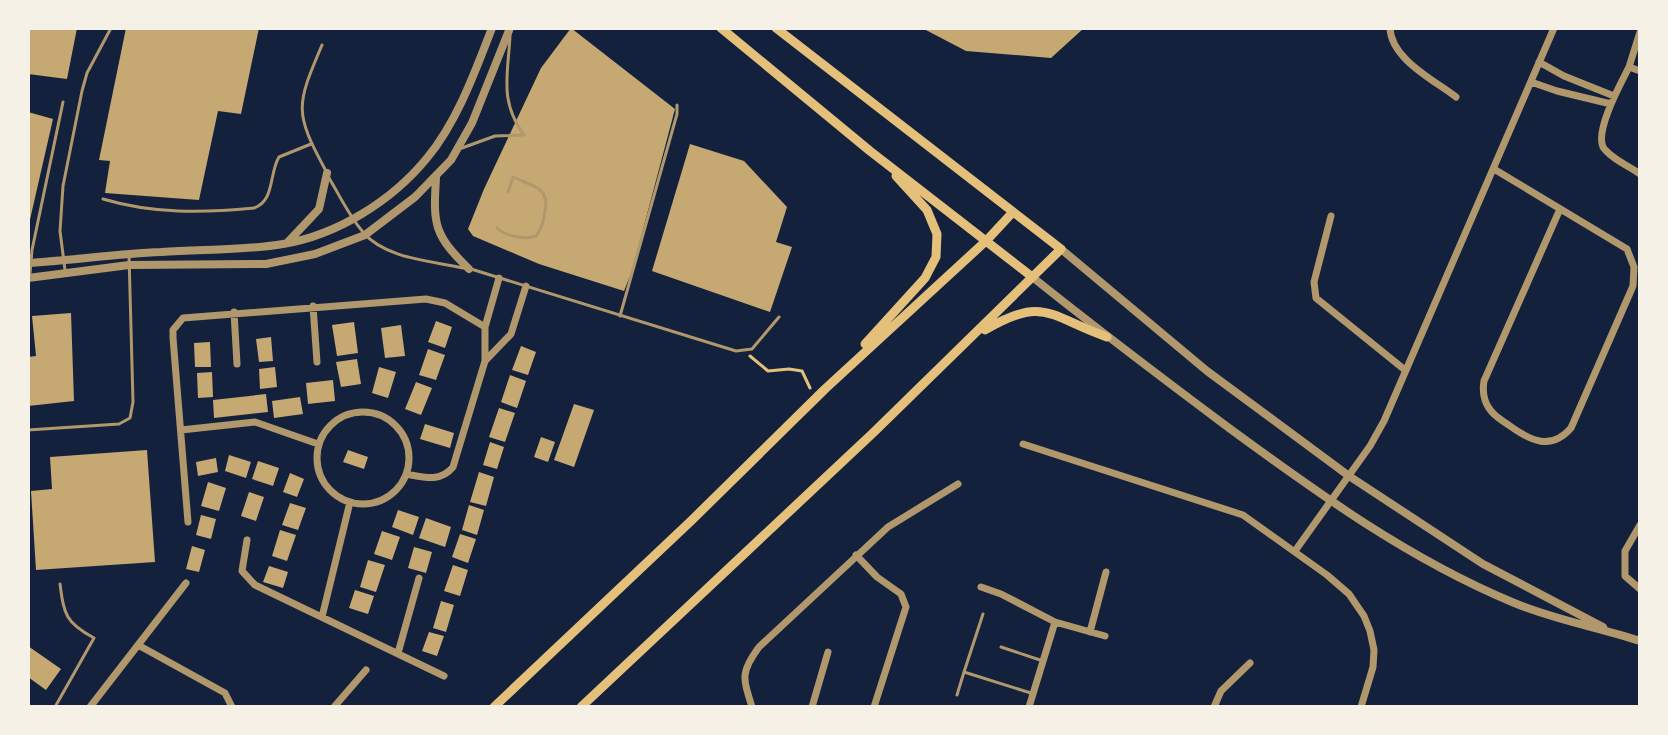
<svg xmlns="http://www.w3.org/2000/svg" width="1668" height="735" font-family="Jost,sans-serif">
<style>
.building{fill:#c6a872}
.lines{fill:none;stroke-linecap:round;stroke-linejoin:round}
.path{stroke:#e5c07b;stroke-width:3}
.service{stroke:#b1986c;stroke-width:3}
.minor{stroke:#b1986c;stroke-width:7}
.tertiary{stroke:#b1986c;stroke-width:8}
.secondary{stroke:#e5c07b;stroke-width:9}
</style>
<rect width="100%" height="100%" fill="#14213d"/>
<!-- building -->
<path class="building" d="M28 28H77L67 79 28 74Z
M126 28H259L241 114 218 111 199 200 105 193 110 161 99 160Z
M571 28 675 109 632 271 624 291 539 264 473 236 468 229 484 189 541 68Z
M922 28H1084L1051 58 966 51Z
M28 112 53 119 29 224H28Z
M690 144 744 161 787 207 776 242 792 247 770 312 652 271Z
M71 313 74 401 28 406V357L36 356 32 316Z
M436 321 452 327 445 348 428 342Z
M354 322 358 353 337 356 332 325Z
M401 325 405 356 385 358 381 328Z
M271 337 273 361 259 362 256 339Z
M210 342 211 367H195L194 343Z
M521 346 536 352 528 375 512 370Z
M428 349 445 355 436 380 419 375Z
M357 359 361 384 341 387 336 362Z
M275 367 277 387 260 389 259 369Z
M379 367 396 372 388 398 372 393Z
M212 372 213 397 198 398 197 373Z
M510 375 526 381 517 408 501 402Z
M333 380 335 401 308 404 306 383Z
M416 382 432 388 421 415 405 409Z
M266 394 268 412 214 418 213 400Z
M300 397 303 414 274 418 272 401Z
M574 404 594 410 574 467 554 460Z
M499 408 515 413 505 442 489 437Z
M425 424 454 433 450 448 420 439Z
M541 437 555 442 548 462 534 457Z
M490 442 504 447 497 469 483 465Z
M147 450 155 562 36 570 31 491 52 489 50 457Z
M348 450 368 457 364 469 343 462Z
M229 455 251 462 246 478 225 471Z
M216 458 218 472 198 476 196 462Z
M258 461 279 468 273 486 252 479Z
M479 472 494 477 486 506 470 502Z
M290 473 304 479 297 497 283 492Z
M208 482 226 488 219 511 201 506Z
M249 492 264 497 256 521 241 516Z
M290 503 306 508 298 530 282 525Z
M469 505 484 510 477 535 462 530Z
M398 510 419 517 413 535 392 527Z
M201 515 216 519 211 539 196 535Z
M426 518 451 527 445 547 419 538Z
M280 530 296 535 287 561 272 556Z
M382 531 400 537 392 560 374 554Z
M460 534 476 539 468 563 452 557Z
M192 546 205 550 199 572 186 569Z
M414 547 432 552 426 573 408 568Z
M368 560 385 565 376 592 360 587Z
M453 565 468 570 460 596 444 591Z
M269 566 288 572 283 588 263 582Z
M355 590 374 596 368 614 349 608Z
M441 601 454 605 446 632 433 628Z
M429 632 444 636 437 656 422 651Z
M28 646 61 669 46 690 28 677Z"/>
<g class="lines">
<!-- path -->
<path class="path" d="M750 356 768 371 789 369 802 371 810 388"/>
<!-- service -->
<path class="service" d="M510 36C508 75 499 101 524 135
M322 45C296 106 294 112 326 171
M462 148 495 136 524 135
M329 178C340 196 349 216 363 232 385 259 432 261 463 268
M103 199C153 214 203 213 254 208 275 201 269 173 279 157L311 144
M497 228C505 236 525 240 536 236 542 228 544 221 545 211 550 187 532 186 513 177L508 192
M471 269 736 351 752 349 779 317
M65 270 60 231 63 186 82 91 87 73 111 28
M30 274 32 250 63 102
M620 316 677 114V105
M28 430 119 424 130 418 133 402 129 255
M983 614 964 672 1034 694
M1001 647 1043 661
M957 695 964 672
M28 705 31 707
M55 707 94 638C66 623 64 615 60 584"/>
<!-- minor -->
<path class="minor" d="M1390 28C1391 59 1434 80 1456 97
M1640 32 1629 67 1640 71
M1539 62 1564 76 1614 96
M1629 67C1621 83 1595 130 1603 147 1609 157 1630 167 1640 174
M1531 82 1557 91 1611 104
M1494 169 1627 249 1634 267 1633 286 1571 428C1551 451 1531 441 1510 426 1500 419 1489 413 1485 400 1483 394 1483 387 1484 381L1560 209
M1331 216 1314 282 1316 298 1405 370
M313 306 317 362
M234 312 237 364
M485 361 511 334 526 286
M317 458a46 46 0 1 1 92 0a46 46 0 1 1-92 0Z
M181 430 255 422 318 444
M1023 444 1243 515 1327 575 1349 594 1364 616 1370 631 1374 650 1373 667 1361 707
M406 474C423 477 440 483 453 467L485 361V327L499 278
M188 522 173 338V330L183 318 426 299 445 303 485 327
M1640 525 1625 551V576L1640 589
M247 540 242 571 255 585 444 676
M1295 551 1370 446 1384 421 1554 28
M856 555 877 577 901 594 906 607 874 707
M981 587 1001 594 1055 622 1105 636
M322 617 350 502
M1090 632 1106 572
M138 645 225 693 232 707
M398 653 419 578
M90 707 186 583
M334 707 366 670
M752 707C743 678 740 673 759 647L888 527 958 484
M812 707 828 652
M1029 707 1055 622
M1214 707 1221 691 1250 663"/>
<!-- tertiary -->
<path class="tertiary" d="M436 178C433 225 434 235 469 269
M287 243 319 209 327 173
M1061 249 1207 371 1349 476 1483 564 1603 627
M28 263C73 260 117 254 161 252 202 249 243 251 283 244 337 235 392 201 427 158 457 122 475 72 492 28
M1031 276C1096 328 1162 378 1229 428 1319 494 1409 559 1512 602 1554 620 1598 627 1640 641
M28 278 129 265 266 264 315 254 365 235 415 197 451 160 472 123 510 28"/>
<!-- secondary -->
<path class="secondary" d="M721 28 870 151 1031 276
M985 330C1044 295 1050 317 1107 337
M865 344 925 278 936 257 937 234 927 210 896 176
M494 707 692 520 825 389 987 240 1013 212
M581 707 874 432 1061 249 776 28"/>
</g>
<!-- border -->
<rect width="1668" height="735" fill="none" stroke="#f6f1e7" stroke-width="60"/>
</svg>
